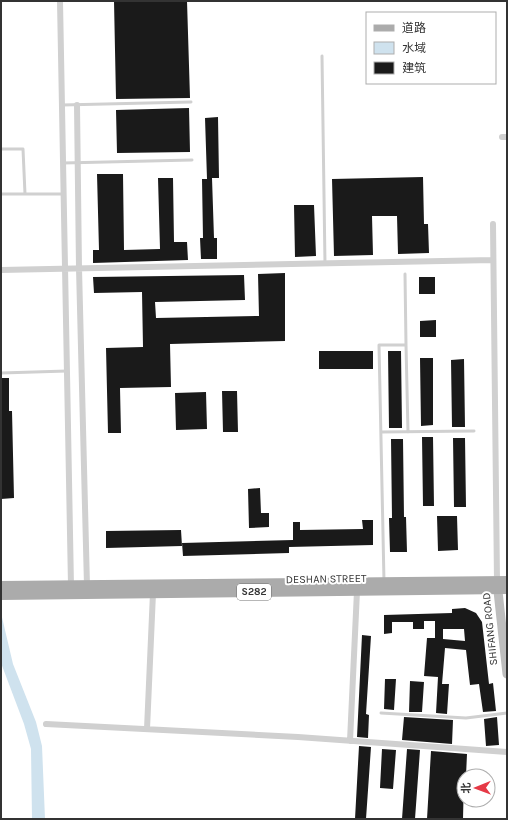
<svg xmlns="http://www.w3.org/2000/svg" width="508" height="820" font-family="Karla,'Noto Sans SC',sans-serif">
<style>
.water{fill:#cfe2ee}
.building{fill:#1a1a1a;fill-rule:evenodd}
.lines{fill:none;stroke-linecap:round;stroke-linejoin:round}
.lane{stroke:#d0d0d0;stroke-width:3}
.street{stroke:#d0d0d0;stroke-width:6}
.secondary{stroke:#bdbdbd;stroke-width:9}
.primary{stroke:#ababab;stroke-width:10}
.labels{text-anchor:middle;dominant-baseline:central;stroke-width:4;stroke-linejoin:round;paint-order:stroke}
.shield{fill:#fff;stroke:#707070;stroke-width:1}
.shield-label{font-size:10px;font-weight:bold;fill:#333}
.street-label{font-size:11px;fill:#333;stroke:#fff}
</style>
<rect width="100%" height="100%" fill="#fff"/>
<!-- water -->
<path class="water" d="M1 613 13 664 36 722 42 746 45 819H32L31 749 24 724 1 663Z"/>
<!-- building -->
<path class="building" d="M114 1H187L190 98 116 99Z
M189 108 190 152 117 153 116 110Z
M218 117 219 178H212L214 238H217V259H201L200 238H203L202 179H207L205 118Z
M97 174H123L124 250 160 249 158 178H173L174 242H187L188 260 93 263V250H99Z
M423 177 424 224H428L429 253 398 254 397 216H372L373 255 334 256 332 179Z
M294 205H314L316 256 295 257Z
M285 273V341L170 344 171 387 120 388 121 433H108L106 348 143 347 142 292 94 293 93 277 244 275 245 300 155 302 156 318 259 316 258 274Z
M419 277H435V294H419Z
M436 320V337H420V321Z
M319 351H373V369H319Z
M388 351H401L402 428H389Z
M420 358H433V425L421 426Z
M464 359 465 427H452L451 360Z
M1 378H9V411H12L14 498 1 499Z
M222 391H237L238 432H223Z
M206 392 207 429 176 430 175 393Z
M422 437H433L434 506H423Z
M453 438H465L466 507H454Z
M391 439H403L404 517H406L407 552H390L389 518H392Z
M260 488 261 513H269V527L249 528 248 489Z
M437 516H457L458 550 438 551Z
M362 520H373V545L289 547V553L183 556 182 543 293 540V522H300V530L363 529Z
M181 530 182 546 106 548V531Z
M465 608 476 613 482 622 489 684 493 683 496 711 483 712 479 684 470 685 466 650 445 648 442 684H449L447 714 436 713 438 677 424 676 427 638H435V621H424V629H413V622H392V633L384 634V615L452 613V609ZM443 629H464L465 641 443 639Z
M362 635 371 636 366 714 369 715 368 738 357 737Z
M385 679H396L394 710 384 709Z
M410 681 424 682 422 712H409Z
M404 717 453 720 452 744 402 740Z
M497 717 499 745 486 746 484 719Z
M359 746 371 747 366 819H355Z
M382 749 396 750 393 789 380 788Z
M407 749 420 750 415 819H402Z
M431 751 467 754 466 776H464L463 819H427Z"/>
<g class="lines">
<!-- lane -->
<path class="lane" d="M322 56 325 264
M62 105 191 102
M1 149H23L25 194
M63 163 192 160
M1 194H63
M406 345 408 432
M1 373 67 371
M381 432 474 431
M384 581 379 345H406L405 274
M381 713 466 718 507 713"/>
<!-- street -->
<path class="street" d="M60 1 71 586
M77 105 79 268 87 586
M502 137H507
M493 224 497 581
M1 270 493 260
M46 724 298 737 507 752
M147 729 153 593
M350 741 357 591"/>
<!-- secondary -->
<path class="secondary" d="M497 582 507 674"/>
<!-- primary -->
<path class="primary" d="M1 586 507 581
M1 595 507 589"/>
</g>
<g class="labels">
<!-- shield labels -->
<rect class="shield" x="237" y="584" width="34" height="16" rx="3"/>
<g class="shield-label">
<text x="254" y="592">S282</text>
</g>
<!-- street labels -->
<g class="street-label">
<text transform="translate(326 579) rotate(-1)">DESHAN STREET</text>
<text transform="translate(490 629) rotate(-96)">SHIFANG ROAD</text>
</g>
</g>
<!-- border -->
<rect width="508" height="820" fill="none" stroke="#333333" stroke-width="4"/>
<!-- legend -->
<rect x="366" y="12" width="130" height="72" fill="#ffffff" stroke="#adadad"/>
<rect x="374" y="25" width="20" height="6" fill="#ababab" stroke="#adadad"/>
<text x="402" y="32" font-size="12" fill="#333333">道路</text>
<rect x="374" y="42" width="20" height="12" fill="#cfe2ee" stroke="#adadad"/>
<text x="402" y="52" font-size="12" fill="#333333">水域</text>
<rect x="374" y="62" width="20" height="12" fill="#1a1a1a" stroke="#adadad"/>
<text x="402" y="72" font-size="12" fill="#333333">建筑</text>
<!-- north arrow -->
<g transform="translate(476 788) rotate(269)"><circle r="19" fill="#ffffff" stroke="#adadad"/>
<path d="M0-3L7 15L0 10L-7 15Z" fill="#e63946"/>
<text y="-6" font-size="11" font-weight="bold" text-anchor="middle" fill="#333333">北</text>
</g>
</svg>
